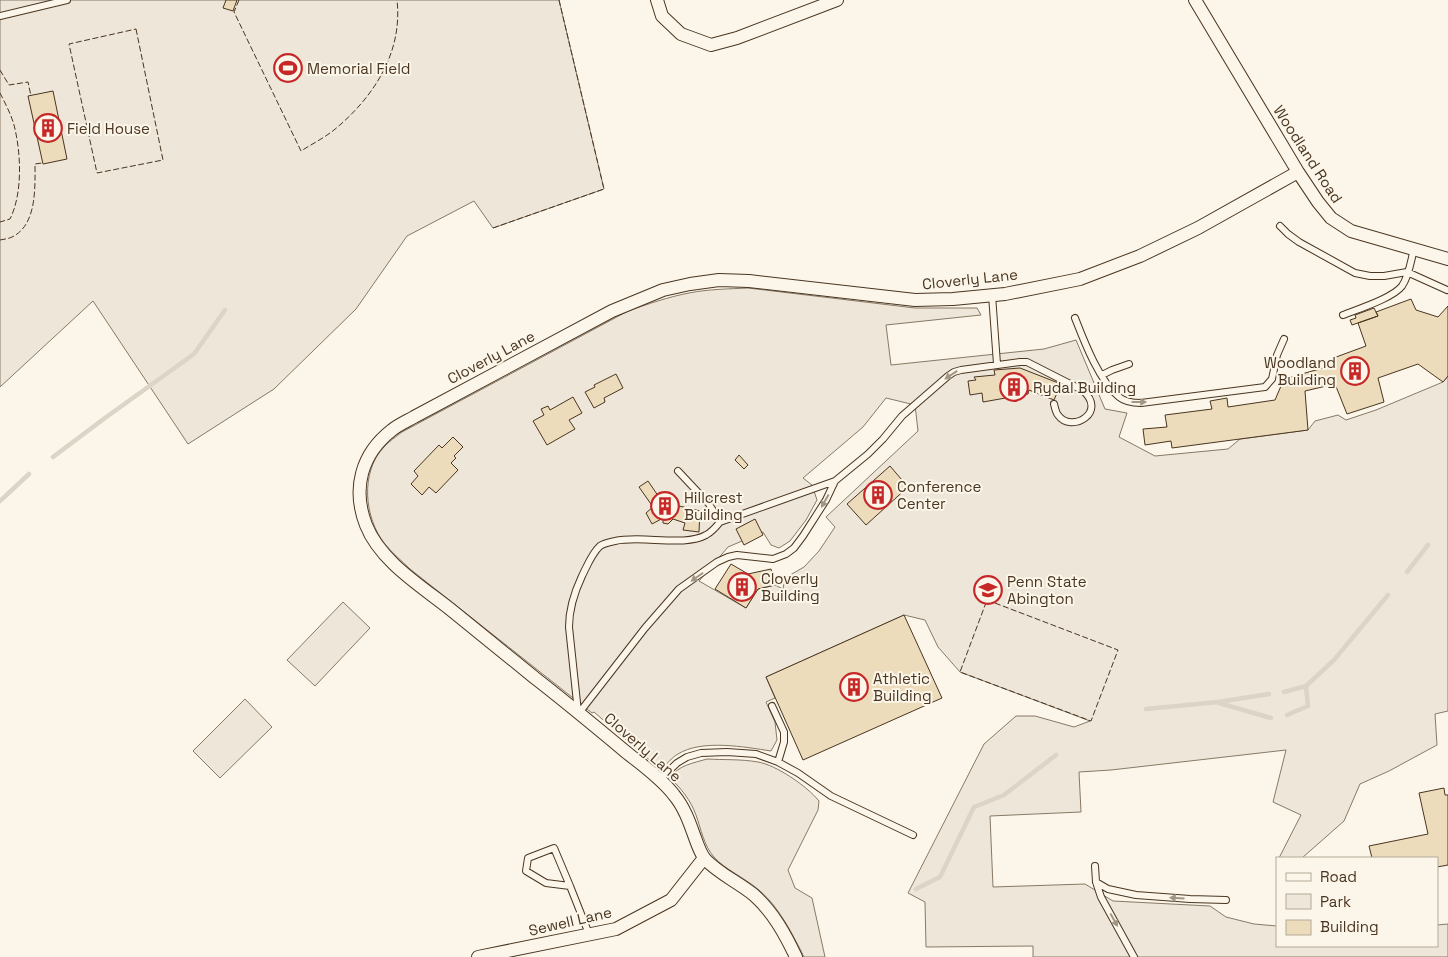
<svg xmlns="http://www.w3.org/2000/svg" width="1448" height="957" font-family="'Space Grotesk',sans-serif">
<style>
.green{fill:#ede6d9;stroke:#887966;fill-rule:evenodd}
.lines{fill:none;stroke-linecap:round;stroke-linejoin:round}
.stream{stroke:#dcd4c6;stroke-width:4.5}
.building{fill:#ecdcbc;stroke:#4a3520}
.service-casing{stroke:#4a3520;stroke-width:8}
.minor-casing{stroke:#4a3520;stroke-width:14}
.service{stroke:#fbf6e9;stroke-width:6}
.minor{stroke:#fbf6e9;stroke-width:12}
.fence{stroke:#4a3520;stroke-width:1;stroke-dasharray:6 2.5;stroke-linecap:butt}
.oneway{fill:#a29684}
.labels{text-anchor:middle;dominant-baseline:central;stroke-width:4;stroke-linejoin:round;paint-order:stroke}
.poi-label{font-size:15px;fill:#4a3520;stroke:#fbf6e9;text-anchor:start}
.street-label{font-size:15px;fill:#4a3520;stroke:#fbf6e9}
</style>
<rect width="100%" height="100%" fill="#fbf6e9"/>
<!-- green -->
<path class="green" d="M0 0H559L604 189 493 228 474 201 407 236 356 309 274 389 188 444 93 301 0 387Z
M748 288 915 308H977L981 315 886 325 891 365 1044 349 1076 340 1105 409 1127 413 1119 437 1155 456 1228 449 1240 439 1308 430 1315 421 1338 415 1346 420 1376 410 1443 382 1448 376V711L1435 714 1437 745 1389 771 1360 784 1344 821 1302 858H1279L1301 815 1273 802 1286 750 1111 770 1079 772 1081 812 990 816 993 887 1085 884 1113 901 1210 906 1226 917 1254 924 1277 926V946H1437V925L1448 924V957H1033V946L926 947 925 902 908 893 984 744 1016 716H1035L1074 727 1090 721 960 672 938 647 925 620 904 615 766 677 775 698 766 702 775 722 777 740 771 751C745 747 702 739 678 754 672 757 666 765 661 770L594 712 592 713 410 569C402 561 392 553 385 544 364 518 360 472 384 447 389 441 396 437 402 432L628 311C648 304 668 297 689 293 709 289 729 289 748 288ZM886 398 915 405 918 431 826 517 835 527 819 551 804 567 785 578 783 589 775 585 758 589 746 608 699 581 728 547 763 532 771 545 779 548 790 541 806 520 817 500 812 485 803 478 863 427Z
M343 602 370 628 315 686 287 660Z
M245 699 272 727 220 778 193 751Z
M707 759C724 760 741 759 758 762 776 765 807 786 819 801L818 810 788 870 795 888 812 898 825 957H804C793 935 779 907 760 891 747 879 724 869 714 857 704 846 701 829 696 815 691 801 681 788 670 778 678 765 694 763 707 759Z"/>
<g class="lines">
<!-- stream -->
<path class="stream" d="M53 457 105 418 194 354 225 310
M0 501 29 474
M1407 572 1428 545
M1284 692 1306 686 1334 660 1388 595
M1219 703 1271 718
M1146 709 1218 702 1269 694
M1287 715 1308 706 1306 686
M916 889 940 877 974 807 1004 795 1056 755"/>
</g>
<!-- building -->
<path class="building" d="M226 0H237L233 11 223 8Z
M53 91 67 159 43 164 28 96Z
M1411 299 1416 310 1438 317 1448 306V376L1443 382 1418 364 1378 378 1384 402 1347 414 1335 384 1305 391 1308 430 1172 448 1171 441 1145 445 1143 429 1167 427 1165 415 1212 409 1210 401 1227 398 1228 407 1275 400 1284 379 1330 366 1328 360 1366 346 1358 323 1378 316 1376 312Z
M1374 308 1378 316 1352 325 1350 320 1356 318 1355 315Z
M1020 368 1061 384 1054 400 1029 390 1028 394 983 402 982 393 970 395 968 381 976 380 974 377 995 375 994 370Z
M616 374 623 388 604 398 605 402 594 408 585 392 595 387 594 385Z
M573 397 582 413 569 420 575 429 547 445 533 421 544 415 541 409 548 406 550 410Z
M453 437 463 447 454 456 456 458 451 463 458 470 436 493 429 487 422 495 411 484 418 476 414 471 439 445 442 448Z
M739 455 748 465 744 469 735 460Z
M890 466 908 487 866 525 847 504Z
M648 481 663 503 668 500 671 504 700 511 699 532 683 530 685 523 673 519 668 524 663 523V518L652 524 646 513 653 507 639 487Z
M755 519 763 535 744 545 736 529Z
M731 564 748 574 771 569 775 585 758 589 746 608 715 589Z
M904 615 942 698 803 760 766 677Z
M1444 788 1445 795H1448V865L1437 867V858H1372L1369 846 1428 834 1419 793Z"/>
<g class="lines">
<defs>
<path id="service" d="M0 16 67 0
M1280 226 1288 234 1299 242 1355 273 1370 276H1384L1407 272 1447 290
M992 295 997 364
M1343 315C1358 309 1393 298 1402 286 1409 276 1411 260 1414 249
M1075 318C1084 341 1099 381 1119 397 1125 402 1133 403 1141 403L1265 387 1272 379 1277 355 1284 339
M1102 375 1112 370 1129 364
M678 471 709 504 720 522
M772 706 784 732V742L778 762
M578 712 569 627C569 608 574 593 582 576 587 566 592 553 600 546 604 543 610 542 615 541 641 535 685 547 706 535 712 532 716 527 720 522L835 481
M579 713 645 628 679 589 717 562 728 557 737 555 773 559 786 554 794 548 803 536 826 500 835 481 868 454 883 439 902 416 948 376 954 372 961 370 1020 362H1027L1082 390C1109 412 1071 434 1058 415 1056 413 1055 408 1054 404
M659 780 677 763 687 757 701 753 727 752 756 754 778 762 798 773 831 796 913 835
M1095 866 1096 882 1101 897 1134 957
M1096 882 1108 889 1136 895 1190 899 1226 900
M570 886 554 848 528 858 526 871 546 883 570 886 589 934"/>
<path id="minor" d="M657 0 662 16 681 34 711 45 737 38 837 0
M1195 0 1298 172 1318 202 1331 218 1351 231 1448 259
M478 957 616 929 671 900 704 858
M796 957C785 934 773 912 754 895 738 882 719 874 705 859 700 853 697 843 694 835 689 821 684 807 674 795 661 778 642 765 626 752 596 727 566 702 535 678 507 655 478 632 450 609 421 586 380 561 366 525 352 489 361 454 392 430 398 425 407 421 414 417L612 311 663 290 690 284 719 280 749 281 915 300 953 299 1005 294 1080 279 1140 256 1198 228 1298 172"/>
</defs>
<!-- service casing -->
<use href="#service" class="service-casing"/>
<!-- minor casing -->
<use href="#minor" class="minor-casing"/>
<!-- service -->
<use href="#service" class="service"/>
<!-- minor -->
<use href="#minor" class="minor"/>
<!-- fence -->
<path class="fence" d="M239 0 234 12 301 151C312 144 324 138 334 130 373 98 403 53 397 0
M136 29 163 160 97 173 69 44Z
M0 70 9 85 28 82 31 96
M0 93C5 103 11 114 14 125 21 152 23 193 10 219L0 222
M493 228 604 189 559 0
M0 240C4 239 8 239 12 237 37 225 35 188 35 164L42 163
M987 600 1118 650 1091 721 960 672Z"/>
</g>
<!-- one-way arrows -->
<defs><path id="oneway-solid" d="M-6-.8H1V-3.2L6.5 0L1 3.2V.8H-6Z" transform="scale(1.25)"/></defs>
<g class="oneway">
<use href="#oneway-solid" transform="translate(951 375) rotate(147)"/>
<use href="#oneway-solid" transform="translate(1139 402)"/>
<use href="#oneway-solid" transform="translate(825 501) rotate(119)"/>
<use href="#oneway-solid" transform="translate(697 577) rotate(145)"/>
<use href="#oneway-solid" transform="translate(1177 898) rotate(-176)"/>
<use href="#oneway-solid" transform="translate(1114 920) rotate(61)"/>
</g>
<!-- icons -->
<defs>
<symbol id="stadium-ring" viewBox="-11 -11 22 22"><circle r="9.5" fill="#fbf6e9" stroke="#c62828" stroke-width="1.5"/><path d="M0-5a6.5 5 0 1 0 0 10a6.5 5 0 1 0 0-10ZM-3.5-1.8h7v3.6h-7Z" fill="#c62828"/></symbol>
<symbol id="building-ring" viewBox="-11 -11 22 22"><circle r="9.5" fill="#fbf6e9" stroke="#c62828" stroke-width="1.5"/><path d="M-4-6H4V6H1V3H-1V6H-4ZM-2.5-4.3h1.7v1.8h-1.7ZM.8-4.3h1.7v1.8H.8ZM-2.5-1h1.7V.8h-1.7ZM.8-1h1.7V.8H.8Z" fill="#c62828"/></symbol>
<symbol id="university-ring" viewBox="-11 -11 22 22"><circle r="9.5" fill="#fbf6e9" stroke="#c62828" stroke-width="1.5"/><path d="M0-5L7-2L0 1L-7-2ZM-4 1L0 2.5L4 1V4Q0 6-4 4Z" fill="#c62828"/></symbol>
</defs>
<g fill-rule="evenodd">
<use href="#stadium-ring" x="272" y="52" width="32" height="32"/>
<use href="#building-ring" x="32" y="112" width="32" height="32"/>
<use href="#building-ring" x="1339" y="355" width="32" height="32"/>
<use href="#building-ring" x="998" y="371" width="32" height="32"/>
<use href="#building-ring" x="862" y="479" width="32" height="32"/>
<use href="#building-ring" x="649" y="490" width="32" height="32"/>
<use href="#building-ring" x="726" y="571" width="32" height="32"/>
<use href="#university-ring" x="972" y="574" width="32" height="32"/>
<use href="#building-ring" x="838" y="671" width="32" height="32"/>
</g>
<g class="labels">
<!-- poi labels -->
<g class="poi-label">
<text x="307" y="68">Memorial Field</text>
<text x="67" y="128">Field House</text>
<text x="1336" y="362" text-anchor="end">Woodland<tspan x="1336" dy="17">Building</tspan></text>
<text x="1033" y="387">Rydal Building</text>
<text x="897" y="486">Conference<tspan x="897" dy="17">Center</tspan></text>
<text x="684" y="497">Hillcrest<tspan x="684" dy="17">Building</tspan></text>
<text x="761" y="578">Cloverly<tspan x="761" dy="17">Building</tspan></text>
<text x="1007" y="581">Penn State<tspan x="1007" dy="17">Abington</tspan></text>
<text x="873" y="678">Athletic<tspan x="873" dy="17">Building</tspan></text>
</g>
<!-- street labels -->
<g class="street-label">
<text transform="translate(1308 154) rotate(57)">Woodland Road</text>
<text transform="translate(970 279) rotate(-6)">Cloverly Lane</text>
<text transform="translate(491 357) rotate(-28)">Cloverly Lane</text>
<text transform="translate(643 747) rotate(41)">Cloverly Lane</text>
<text transform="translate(570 921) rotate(-13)">Sewell Lane</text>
</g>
</g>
<!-- legend -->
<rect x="1276" y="857" width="162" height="90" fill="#fbf6e9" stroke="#b4a999"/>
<rect x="1286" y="873" width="25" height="8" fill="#fbf6e9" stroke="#b4a999"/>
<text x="1320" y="882" font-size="15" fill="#4a3520">Road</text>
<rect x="1286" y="894" width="25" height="15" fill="#ede6d9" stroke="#b4a999"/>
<text x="1320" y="907" font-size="15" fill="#4a3520">Park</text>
<rect x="1286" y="920" width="25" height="15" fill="#ecdcbc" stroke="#b4a999"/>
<text x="1320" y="932" font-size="15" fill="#4a3520">Building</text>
</svg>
